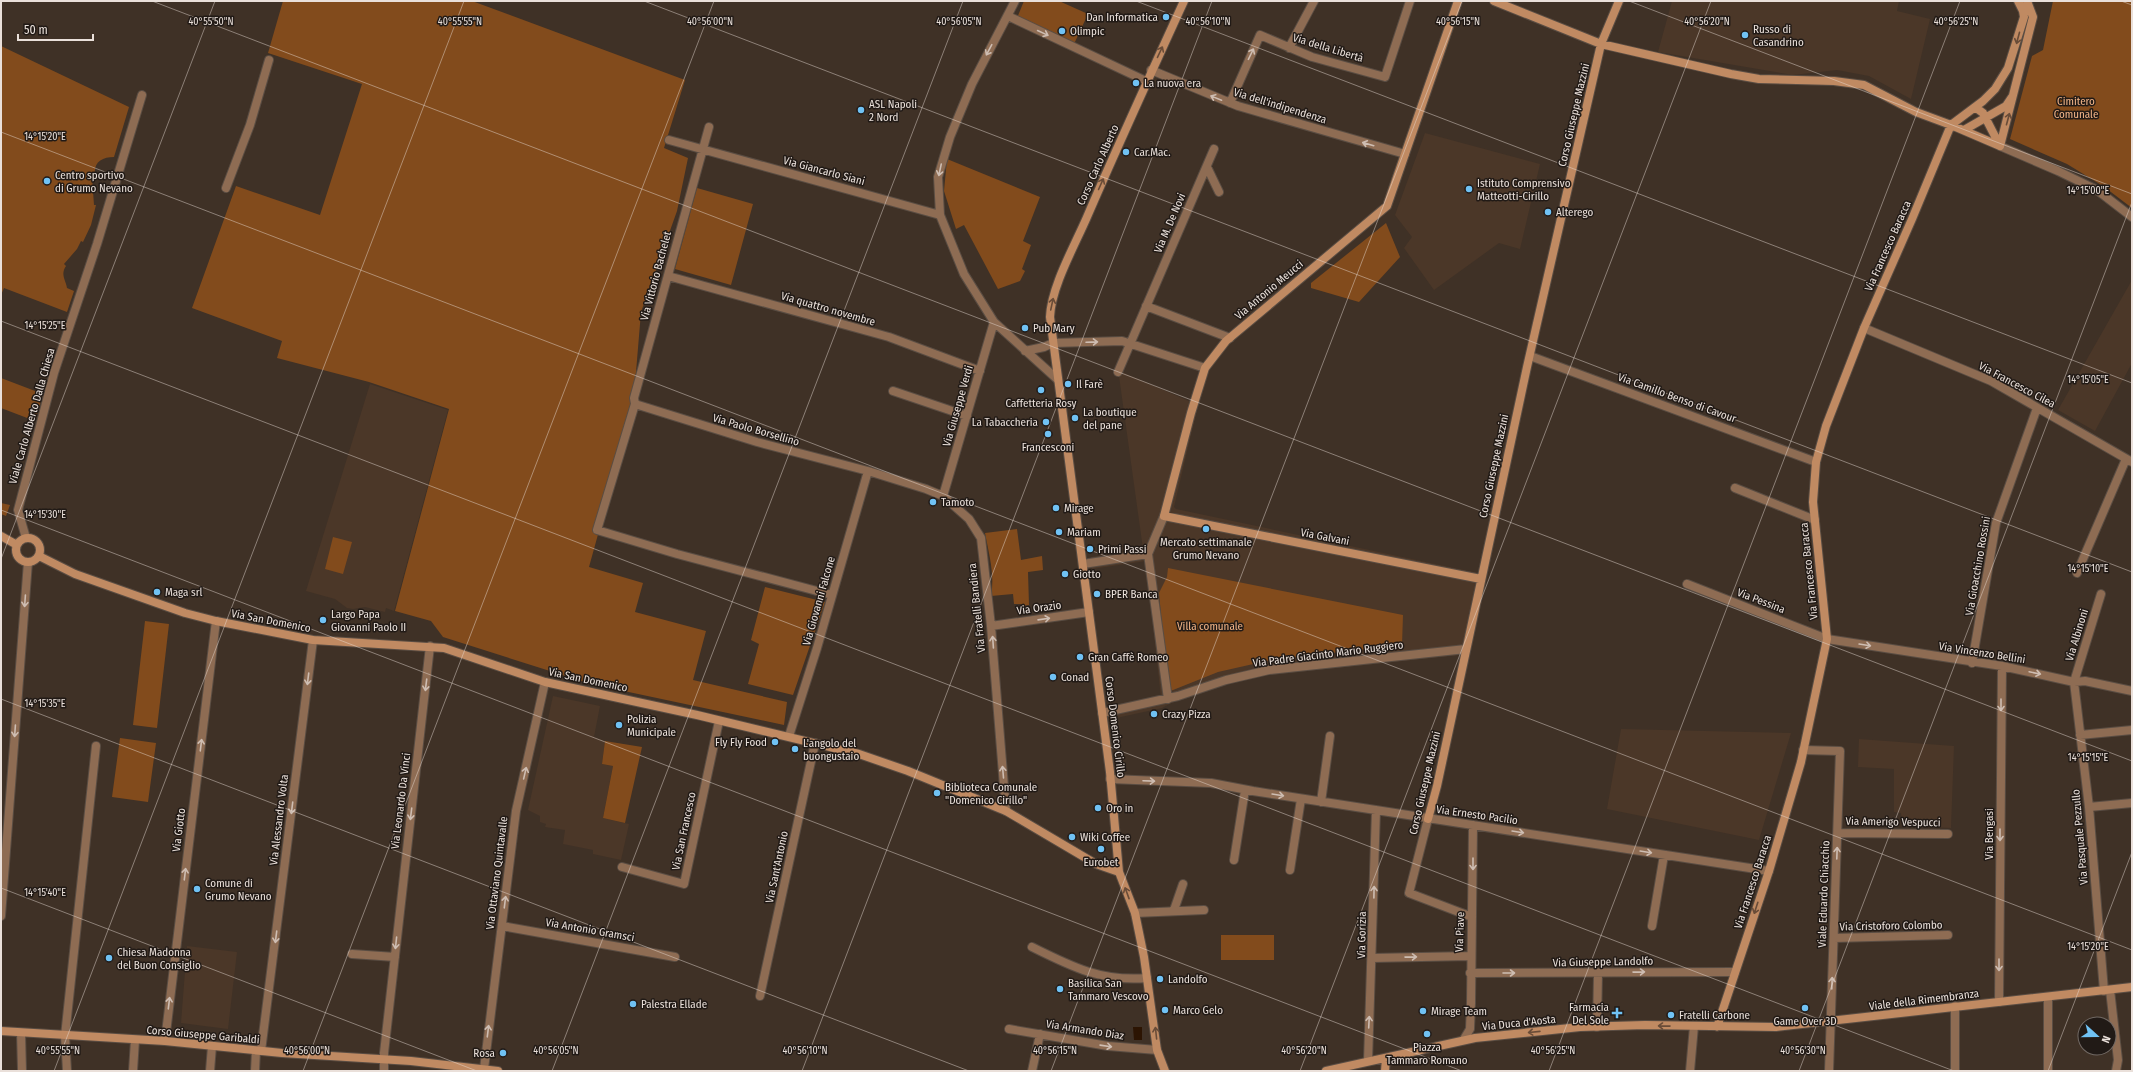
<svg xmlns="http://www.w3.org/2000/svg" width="2133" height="1072" font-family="'Fira Sans Condensed',sans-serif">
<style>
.built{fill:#4b3728}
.green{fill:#824b1c}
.water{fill:#2c1402}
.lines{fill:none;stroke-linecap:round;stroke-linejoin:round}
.street-casing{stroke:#5a4d43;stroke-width:10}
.secondary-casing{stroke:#5a4d43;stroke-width:10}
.street{stroke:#8e6c53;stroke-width:8}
.secondary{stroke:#c08a62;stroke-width:8}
.oneway{stroke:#cebdb2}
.oneway2{stroke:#694c38}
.ticks{fill:none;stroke:#eae0da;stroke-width:1;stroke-opacity:0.45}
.poi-dot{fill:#70c2f4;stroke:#211a16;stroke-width:1.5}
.labels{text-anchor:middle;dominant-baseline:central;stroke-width:3;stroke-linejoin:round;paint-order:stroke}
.poi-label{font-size:11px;fill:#eae0da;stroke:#211a16;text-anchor:start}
.street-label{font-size:11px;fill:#eae0da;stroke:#211a16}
.park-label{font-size:11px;fill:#f2b487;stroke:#211a16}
.ticks-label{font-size:10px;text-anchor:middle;fill:#eae0da;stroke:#211a16;stroke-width:3;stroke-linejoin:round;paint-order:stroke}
</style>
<rect width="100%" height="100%" fill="#3f3126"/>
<!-- built -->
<path class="built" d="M1672 1H1899L1897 11 1930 19 1911 99 1869 76 1837 70 1793 75 1658 52Z
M1425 133 1540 164 1520 249 1499 243 1434 290 1404 248 1412 237 1395 215Z
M2132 280V363L2095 431 2058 410Z
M1122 372 1198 405 1174 507 1176 509 1478 573 1461 655 1268 675 1223 684 1184 696 1162 708 1107 720 1106 707 1161 698 1146 561 1092 569 1091 557 1143 549 1119 376Z
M370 384 448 410 394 611 386 608 385 612 365 607 353 609 347 608 335 599 306 591Z
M553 696 600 706 594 737 605 741 602 764 613 766 603 818 629 824 621 860 593 854V850L563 844 565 830 545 827 546 824 540 822V816L528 810Z
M1621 729 1791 733 1759 840 1607 809Z
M1859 739 1954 746 1951 828 1902 826 1901 813 1894 812V769L1858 767Z
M187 946 237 952 228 1029 181 1023Z"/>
<!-- green -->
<path class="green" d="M283 1H472L685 80 664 148 688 158 677 211 641 312 633 408 589 567 643 583 635 612 706 631 693 680 787 702 784 725 591 684 443 637 431 621 395 611 449 409 369 382 277 358 282 341 192 308 236 186 320 215 362 84 268 53Z
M1024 1H1059L1088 14 1074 44 1017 18Z
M2053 1H2132V208L2103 186 2067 164 2010 139 2032 56 2043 50Z
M1 46 129 107 114 157C102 157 93 162 95 176L92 177 94 205H96L91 225 83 242 81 241 77 249 64 264 66 266C60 275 66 280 67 288L74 291 67 312 4 288 1 295Z
M947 159 1040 197 1023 241 1031 245 1022 269 1025 271 1020 281 998 289 964 225 956 229 944 191Z
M697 188 753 204 731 285 675 269Z
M1386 223 1400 257 1359 302 1311 288V283Z
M1 378 43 394 35 421 1 408Z
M1 503 10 505 6 516 1 514Z
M1017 529 1021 560 1042 556 1043 570 1028 572 1029 605 1022 606 1021 604H1014L1013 594 991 596C995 575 989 554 985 533Z
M333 537 352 542 343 574 325 569Z
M1168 568 1403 615 1402 645 1271 660 1218 672 1168 692 1159 593 1167 577Z
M765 587 825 602 793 695 748 684 759 644 751 640Z
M145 621 169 624 157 728 133 725Z
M120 738 156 743 148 802 112 797Z
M605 741 642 747 625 823 603 818 613 766 602 764Z
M1221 935H1274V960H1221Z"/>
<!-- water -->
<path class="water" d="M1133 1027H1142V1040H1134Z"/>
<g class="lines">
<defs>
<path id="street" d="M1015 1 972 84 950 137 938 177 940 215 964 274 994 322 1057 379
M1008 16 1146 81
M1289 48 1314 1
M1151 70 1238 106 1405 154
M1230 103 1260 35 1312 57 1385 77 1410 1
M709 127 634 398 635 404 757 442 868 471 926 489 943 496 969 519 981 538 991 626 1006 811
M669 140 940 215
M2000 146 2058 171 2097 190 2132 217
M1207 167 1219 192
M226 188 250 125 269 60
M668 276 889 337 980 371
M1146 306 1230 338
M1864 328 1991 381 2132 462
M1025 351 1044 347 1053 343 1122 341 1205 368
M1530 356 1816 462
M1118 372 1214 149
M893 391 967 416
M635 404 597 530 677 554 832 595
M1735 488 1815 520
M943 496 994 322
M26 538 18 510 54 373 97 244 142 95
M1148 554 1168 699
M1148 554 1164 516
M1083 564 1148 554
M2077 573 2126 459
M1687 584 1827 639 2002 666 2074 682 2085 681 2132 691
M2101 594 2074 682 2089 807 2104 991
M991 626 1089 612
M1972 663 1996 523 2037 408
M1102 713 1178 696 1226 680 1269 670 1466 649
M2080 735 2132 730
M789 736 817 648 868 471
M1803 750 1840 751 1829 1071
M1110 779 1211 783 1253 791 1769 871
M1321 802 1330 736
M2089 807 2132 803
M1428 819 1409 893 1472 917
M1838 833 1948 834
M1234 860 1245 790
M622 867 684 884 719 721
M1290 870 1301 799
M1174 910 1183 884
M1135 913 1204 910
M1 916 28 562
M502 926 675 957
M1652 926 1664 855
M1834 938 1948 935
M1032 947C1072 967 1102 982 1147 978
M352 954 395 957
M1372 958 1470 956
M1470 973 1735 972
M2110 990 2118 1060 2116 1071
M760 996 815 743
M2048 997V1071
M1999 1002 2002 666
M1597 1027 1598 973
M1009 1029 1108 1046 1157 1050
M21 1033 22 1071
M1464 1039 1470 1029 1471 1003 1473 825
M165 1041 216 621
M261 1051 313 640
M1368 1061 1376 810
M484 1069 516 811 545 682
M67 1071 65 1036 96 746
M133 1071 135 1040
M210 1071 212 1046
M255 1071 256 1051
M384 1071V1053L430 646
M1032 1071 1040 1034
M1690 1071 1694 1026
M1955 1071V1006"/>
<path id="secondary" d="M1458 1 1387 206 1226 341 1205 368 1191 413 1164 516 1481 579
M1494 1 1601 44 1731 74 1759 79 1834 81 1864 85 1916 112 1951 125 2000 146
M1975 107 1983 113 2000 146
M1964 130 2006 106 2012 97
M2000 146 2033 17 2027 1
M1 536 17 545
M16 550a12 12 0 1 1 24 0a12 12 0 1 1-24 0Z
M39 556 75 574 185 613 216 621 313 640 444 648 545 682 697 715 859 754 908 771 1006 811 1096 864 1119 872
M1428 819 1437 786 1527 367 1601 44 1619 1
M1717 1027 1769 871 1801 762 1827 639 1813 502 1816 462 1826 426 1864 328 1912 219 1951 125 1983 101 1995 89 2008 68 2024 17 2023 11 2018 1
M1 1031 165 1041 282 1053 411 1061 498 1071
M1165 1071 1157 1050 1144 957 1135 913 1119 872 1110 772 1050 317C1051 287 1075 245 1087 217 1118 145 1151 73 1184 1
M1326 1071 1475 1038 1580 1027 1645 1025 1776 1027 2132 987
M1385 1071 1386 1058"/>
</defs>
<!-- street casing -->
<use href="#street" class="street-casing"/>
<!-- secondary casing -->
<use href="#secondary" class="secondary-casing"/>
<!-- street -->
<use href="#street" class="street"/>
<!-- secondary -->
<use href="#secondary" class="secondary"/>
</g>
<!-- one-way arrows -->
<defs><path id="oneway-shaft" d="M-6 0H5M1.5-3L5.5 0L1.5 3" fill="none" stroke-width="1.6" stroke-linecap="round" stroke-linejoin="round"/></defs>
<g class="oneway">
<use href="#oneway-shaft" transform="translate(1043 33) rotate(25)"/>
<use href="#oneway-shaft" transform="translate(989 50) rotate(118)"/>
<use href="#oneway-shaft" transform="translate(1251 54) rotate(-64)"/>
<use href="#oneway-shaft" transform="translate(1216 98) rotate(-158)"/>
<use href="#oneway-shaft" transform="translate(1368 144) rotate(-164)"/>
<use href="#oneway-shaft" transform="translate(940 170) rotate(102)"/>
<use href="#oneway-shaft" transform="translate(1092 342) rotate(-2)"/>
<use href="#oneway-shaft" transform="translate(25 601) rotate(94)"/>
<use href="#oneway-shaft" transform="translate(1044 619) rotate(-8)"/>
<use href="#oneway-shaft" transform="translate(993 642) rotate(-94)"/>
<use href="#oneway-shaft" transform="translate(1865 645) rotate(9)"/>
<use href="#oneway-shaft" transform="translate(2035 673) rotate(12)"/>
<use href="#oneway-shaft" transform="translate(308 679) rotate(97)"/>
<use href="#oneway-shaft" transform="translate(426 685) rotate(97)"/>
<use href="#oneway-shaft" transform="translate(2001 705) rotate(90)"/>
<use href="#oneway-shaft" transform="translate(15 731) rotate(94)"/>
<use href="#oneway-shaft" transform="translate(201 745) rotate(-83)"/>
<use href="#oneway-shaft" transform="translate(1003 772) rotate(-95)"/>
<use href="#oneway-shaft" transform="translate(525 773) rotate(-77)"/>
<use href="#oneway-shaft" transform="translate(1149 781) rotate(2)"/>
<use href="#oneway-shaft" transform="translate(1278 795) rotate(9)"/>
<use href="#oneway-shaft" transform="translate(292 808) rotate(97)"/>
<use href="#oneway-shaft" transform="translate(411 814) rotate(97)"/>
<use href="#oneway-shaft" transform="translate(1518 832) rotate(9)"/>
<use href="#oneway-shaft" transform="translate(2000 835) rotate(90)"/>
<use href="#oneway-shaft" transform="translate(1646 852) rotate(9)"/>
<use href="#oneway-shaft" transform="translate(1837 853) rotate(-88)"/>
<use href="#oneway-shaft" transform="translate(1473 864) rotate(90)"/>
<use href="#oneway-shaft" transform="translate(185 874) rotate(-83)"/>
<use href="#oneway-shaft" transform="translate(1374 892) rotate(-89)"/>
<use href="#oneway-shaft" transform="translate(505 902) rotate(-83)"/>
<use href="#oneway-shaft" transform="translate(276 937) rotate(97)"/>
<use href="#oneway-shaft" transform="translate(396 943) rotate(96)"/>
<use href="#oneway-shaft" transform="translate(1411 957) rotate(-1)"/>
<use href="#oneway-shaft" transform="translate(1999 965) rotate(90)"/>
<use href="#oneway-shaft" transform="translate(1639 972) rotate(-1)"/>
<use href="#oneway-shaft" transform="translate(1509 973)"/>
<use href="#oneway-shaft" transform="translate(1832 983) rotate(-88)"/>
<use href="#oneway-shaft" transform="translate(169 1003) rotate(-83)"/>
<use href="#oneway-shaft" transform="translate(1369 1022) rotate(-87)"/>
<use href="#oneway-shaft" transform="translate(488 1031) rotate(-83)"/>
<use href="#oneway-shaft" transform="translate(1106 1046) rotate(8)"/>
</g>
<g class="oneway2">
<use href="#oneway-shaft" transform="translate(2018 38) rotate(105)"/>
<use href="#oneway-shaft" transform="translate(1160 52) rotate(-65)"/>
<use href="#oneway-shaft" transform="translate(2008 119) rotate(-75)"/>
<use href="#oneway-shaft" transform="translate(1101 184) rotate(-66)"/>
<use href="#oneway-shaft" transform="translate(1052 304) rotate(-78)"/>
<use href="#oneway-shaft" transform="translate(1127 893) rotate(-110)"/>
<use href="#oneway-shaft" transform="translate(1756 908) rotate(108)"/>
<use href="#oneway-shaft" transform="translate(1664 1026) rotate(-179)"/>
<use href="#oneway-shaft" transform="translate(1534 1032) rotate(174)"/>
<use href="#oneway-shaft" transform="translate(1156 1033) rotate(-96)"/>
</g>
<!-- ticks -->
<path class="ticks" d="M152 1 2132 761M644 1 2132 572M1136 1 2132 383M1629 1 2132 194M2121 1 2132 5M1 132 2132 950M1 321 1954 1071M1 510 1462 1071M1 559 215 1M1 699 969 1071M1 888 477 1071M54 1071 464 1M303 1071 714 1M552 1071 963 1M802 1071 1212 1M1051 1071 1462 1M1300 1071 1711 1M1549 1071 1960 1M1799 1071 2132 202M2048 1071 2132 852"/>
<!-- markers -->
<g class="poi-dot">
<circle cx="1166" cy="17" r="4"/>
<circle cx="1062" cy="31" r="4"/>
<circle cx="1745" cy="35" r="4"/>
<circle cx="1136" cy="83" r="4"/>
<circle cx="861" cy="110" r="4"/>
<circle cx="1126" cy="152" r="4"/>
<circle cx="47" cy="181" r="4"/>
<circle cx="1469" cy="189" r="4"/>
<circle cx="1548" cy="212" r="4"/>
<circle cx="1025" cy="328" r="4"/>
<circle cx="1068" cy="384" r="4"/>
<circle cx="1041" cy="390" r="4"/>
<circle cx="1075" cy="418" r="4"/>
<circle cx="1046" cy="422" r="4"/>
<circle cx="1048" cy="434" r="4"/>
<circle cx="933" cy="502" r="4"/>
<circle cx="1056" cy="508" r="4"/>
<circle cx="1206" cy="529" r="4"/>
<circle cx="1059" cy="532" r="4"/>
<circle cx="1090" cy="549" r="4"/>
<circle cx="1065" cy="574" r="4"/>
<circle cx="157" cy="592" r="4"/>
<circle cx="1097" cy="594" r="4"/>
<circle cx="323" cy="620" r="4"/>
<circle cx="1080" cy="657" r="4"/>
<circle cx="1053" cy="677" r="4"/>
<circle cx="1154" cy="714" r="4"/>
<circle cx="619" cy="725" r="4"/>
<circle cx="775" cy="742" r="4"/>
<circle cx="795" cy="749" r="4"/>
<circle cx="937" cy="793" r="4"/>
<circle cx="1098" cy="808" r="4"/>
<circle cx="1072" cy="837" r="4"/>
<circle cx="1101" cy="849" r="4"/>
<circle cx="197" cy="889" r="4"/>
<circle cx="109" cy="958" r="4"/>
<circle cx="1160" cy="979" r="4"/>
<circle cx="1060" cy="989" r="4"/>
<circle cx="633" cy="1004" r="4"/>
<circle cx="1805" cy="1008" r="4"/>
<circle cx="1165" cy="1010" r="4"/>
<circle cx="1423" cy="1011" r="4"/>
<path d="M1615 1007h4v4h4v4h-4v4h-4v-4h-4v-4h4z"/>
<circle cx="1671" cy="1015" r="4"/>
<circle cx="1427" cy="1034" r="4"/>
<circle cx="503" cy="1053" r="4"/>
</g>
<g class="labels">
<!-- poi labels -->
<g class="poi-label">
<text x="1158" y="17" text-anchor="end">Dan Informatica</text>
<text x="1753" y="29">Russo di<tspan x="1753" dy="13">Casandrino</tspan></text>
<text x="1070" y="31">Olimpic</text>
<text x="1144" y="83">La nuova era</text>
<text x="869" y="104">ASL Napoli<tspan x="869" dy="13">2 Nord</tspan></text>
<text x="1134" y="152">Car.Mac.</text>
<text x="55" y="175">Centro sportivo<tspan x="55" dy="13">di Grumo Nevano</tspan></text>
<text x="1477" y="183">Istituto Comprensivo<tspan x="1477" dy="13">Matteotti-Cirillo</tspan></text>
<text x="1556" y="212">Alterego</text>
<text x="1033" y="328">Pub Mary</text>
<text x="1076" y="384">Il Farè</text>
<text x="1041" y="403" text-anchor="middle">Caffetteria Rosy</text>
<text x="1083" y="412">La boutique<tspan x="1083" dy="13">del pane</tspan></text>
<text x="1038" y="422" text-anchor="end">La Tabaccheria</text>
<text x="1048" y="447" text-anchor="middle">Francesconi</text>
<text x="941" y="502">Tamoto</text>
<text x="1064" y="508">Mirage</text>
<text x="1067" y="532">Mariam</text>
<text x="1206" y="542" text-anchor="middle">Mercato settimanale<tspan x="1206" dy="13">Grumo Nevano</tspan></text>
<text x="1098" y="549">Primi Passi</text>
<text x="1073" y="574">Giotto</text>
<text x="165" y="592">Maga srl</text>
<text x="1105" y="594">BPER Banca</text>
<text x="331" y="614">Largo Papa<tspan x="331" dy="13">Giovanni Paolo II</tspan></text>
<text x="1088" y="657">Gran Caffè Romeo</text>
<text x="1061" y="677">Conad</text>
<text x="1162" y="714">Crazy Pizza</text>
<text x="627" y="719">Polizia<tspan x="627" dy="13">Municipale</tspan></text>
<text x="767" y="742" text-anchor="end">Fly Fly Food</text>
<text x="803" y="743">L'angolo del<tspan x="803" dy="13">buongustaio</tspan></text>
<text x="945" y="787">Biblioteca Comunale<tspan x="945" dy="13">"Domenico Cirillo"</tspan></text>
<text x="1106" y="808">Oro in</text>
<text x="1080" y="837">Wiki Coffee</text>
<text x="1101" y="862" text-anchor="middle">Eurobet</text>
<text x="205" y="883">Comune di<tspan x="205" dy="13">Grumo Nevano</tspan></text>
<text x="117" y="952">Chiesa Madonna<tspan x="117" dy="13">del Buon Consiglio</tspan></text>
<text x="1168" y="979">Landolfo</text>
<text x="1068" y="983">Basilica San<tspan x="1068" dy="13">Tammaro Vescovo</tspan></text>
<text x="641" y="1004">Palestra Ellade</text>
<text x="1609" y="1007" text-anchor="end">Farmacia<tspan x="1609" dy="13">Del Sole</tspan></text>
<text x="1173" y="1010">Marco Gelo</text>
<text x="1431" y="1011">Mirage Team</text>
<text x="1679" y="1015">Fratelli Carbone</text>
<text x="1805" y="1021" text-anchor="middle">Game Over 3D</text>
<text x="1427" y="1047" text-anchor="middle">Piazza<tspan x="1427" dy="13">Tammaro Romano</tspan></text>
<text x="495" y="1053" text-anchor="end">Rosa</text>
</g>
<!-- street labels -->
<g class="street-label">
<text transform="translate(1328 48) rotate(17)">Via della Libertà</text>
<text transform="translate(1280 106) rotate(17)">Via dell'indipendenza</text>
<text transform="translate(1574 115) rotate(-77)">Corso Giuseppe Mazzini</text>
<text transform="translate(1098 165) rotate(-66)">Corso Carlo Alberto</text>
<text transform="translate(824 171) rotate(15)">Via Giancarlo Siani</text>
<text transform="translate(1170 223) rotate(-67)">Via M. De Novi</text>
<text transform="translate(1888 246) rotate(-66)">Via Francesco Baracca</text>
<text transform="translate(656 276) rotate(-75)">Via Vittorio Bachelet</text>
<text transform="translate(1269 290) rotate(-40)">Via Antonio Meucci</text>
<text transform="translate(828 309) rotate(16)">Via quattro novembre</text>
<text transform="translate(2017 385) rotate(28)">Via Francesco Cilea</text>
<text transform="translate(1677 398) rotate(20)">Via Camillo Benso di Cavour</text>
<text transform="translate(958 406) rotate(-74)">Via Giuseppe Verdi</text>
<text transform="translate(32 416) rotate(-74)">Viale Carlo Alberto Dalla Chiesa</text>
<text transform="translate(756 430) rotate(16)">Via Paolo Borsellino</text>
<text transform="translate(1494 466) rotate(-78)">Corso Giuseppe Mazzini</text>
<text transform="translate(1325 537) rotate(11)">Via Galvani</text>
<text transform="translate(1978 566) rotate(-80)">Via Gioacchino Rossini</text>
<text transform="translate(1809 571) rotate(-96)">Via Francesco Baracca</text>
<text transform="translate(819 601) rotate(-74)">Via Giovanni Falcone</text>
<text transform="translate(1761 601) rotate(21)">Via Pessina</text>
<text transform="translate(977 608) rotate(-96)">Via Fratelli Bandiera</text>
<text transform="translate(1039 608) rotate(-8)">Via Orazio</text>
<text transform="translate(271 621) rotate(11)">Via San Domenico</text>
<text transform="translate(2077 635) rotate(-73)">Via Albinoni</text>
<text transform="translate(1982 653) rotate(9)">Via Vincenzo Bellini</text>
<text transform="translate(1328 654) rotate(-7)">Via Padre Giacinto Mario Ruggiero</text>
<text transform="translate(588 680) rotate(12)">Via San Domenico</text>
<text transform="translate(1115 727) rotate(83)">Corso Domenico Cirillo</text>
<text transform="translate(1425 783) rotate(-77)">Corso Giuseppe Mazzini</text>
<text transform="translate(401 801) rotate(-83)">Via Leonardo Da Vinci</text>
<text transform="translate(1477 815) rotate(8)">Via Ernesto Pacilio</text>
<text transform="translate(279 820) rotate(-83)">Via Alessandro Volta</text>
<text transform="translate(1893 822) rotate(1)">Via Amerigo Vespucci</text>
<text transform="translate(179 830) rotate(-83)">Via Giotto</text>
<text transform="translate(684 831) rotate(-78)">Via San Francesco</text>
<text transform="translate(1989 834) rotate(-90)">Via Bengasi</text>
<text transform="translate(2080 837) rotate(-95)">Via Pasquale Pezzullo</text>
<text transform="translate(777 867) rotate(-78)">Via Sant'Antonio</text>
<text transform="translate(497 873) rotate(-83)">Via Ottaviano Quintavalle</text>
<text transform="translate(1753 882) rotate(-72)">Via Francesco Baracca</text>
<text transform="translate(1824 894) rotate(-88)">Viale Eduardo Chiacchio</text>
<text transform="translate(1891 926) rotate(-1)">Via Cristoforo Colombo</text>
<text transform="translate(590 930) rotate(10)">Via Antonio Gramsci</text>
<text transform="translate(1460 932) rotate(-88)">Via Piave</text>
<text transform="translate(1362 935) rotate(-89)">Via Gorizia</text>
<text transform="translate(1603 962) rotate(-1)">Via Giuseppe Landolfo</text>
<text transform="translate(1924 1000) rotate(-7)">Viale della Rimembranza</text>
<text transform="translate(1519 1023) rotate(-6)">Via Duca d'Aosta</text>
<text transform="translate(1085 1030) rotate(9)">Via Armando Diaz</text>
<text transform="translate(203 1035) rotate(5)">Corso Giuseppe Garibaldi</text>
</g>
<!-- park labels -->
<g class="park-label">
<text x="2076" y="101">Cimitero<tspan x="2076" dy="13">Comunale</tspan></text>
<text x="1210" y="626">Villa comunale</text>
</g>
</g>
<g class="ticks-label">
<text x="460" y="25">40°55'55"N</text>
<text x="710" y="25">40°56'00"N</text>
<text x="959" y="25">40°56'05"N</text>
<text x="1208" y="25">40°56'10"N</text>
<text x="1458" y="25">40°56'15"N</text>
<text x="1707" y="25">40°56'20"N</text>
<text x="1956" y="25">40°56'25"N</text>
<text x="211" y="25">40°55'50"N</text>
<text x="45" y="140">14°15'20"E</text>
<text x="2088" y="194">14°15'00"E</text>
<text x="45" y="329">14°15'25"E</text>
<text x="2088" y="383">14°15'05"E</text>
<text x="45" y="518">14°15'30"E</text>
<text x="2088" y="572">14°15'10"E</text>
<text x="45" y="707">14°15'35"E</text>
<text x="2088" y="761">14°15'15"E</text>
<text x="45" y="896">14°15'40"E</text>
<text x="2088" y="950">14°15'20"E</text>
<text x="58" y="1054">40°55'55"N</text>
<text x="307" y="1054">40°56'00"N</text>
<text x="556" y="1054">40°56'05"N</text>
<text x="805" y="1054">40°56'10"N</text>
<text x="1055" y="1054">40°56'15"N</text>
<text x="1304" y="1054">40°56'20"N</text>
<text x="1553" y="1054">40°56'25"N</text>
<text x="1803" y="1054">40°56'30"N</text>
</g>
<!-- border -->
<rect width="2133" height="1072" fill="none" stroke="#eae0da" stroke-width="4"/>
<!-- north arrow -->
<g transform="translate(2097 1036) rotate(111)"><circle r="19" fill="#211a16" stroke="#716964"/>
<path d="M0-3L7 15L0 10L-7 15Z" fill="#70c2f4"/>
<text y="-6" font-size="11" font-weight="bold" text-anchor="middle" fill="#eae0da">N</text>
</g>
<!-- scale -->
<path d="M18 34v6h75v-6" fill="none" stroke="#eae0da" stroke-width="2"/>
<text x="24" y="34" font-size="12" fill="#eae0da" stroke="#211a16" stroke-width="3" paint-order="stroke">50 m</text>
</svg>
